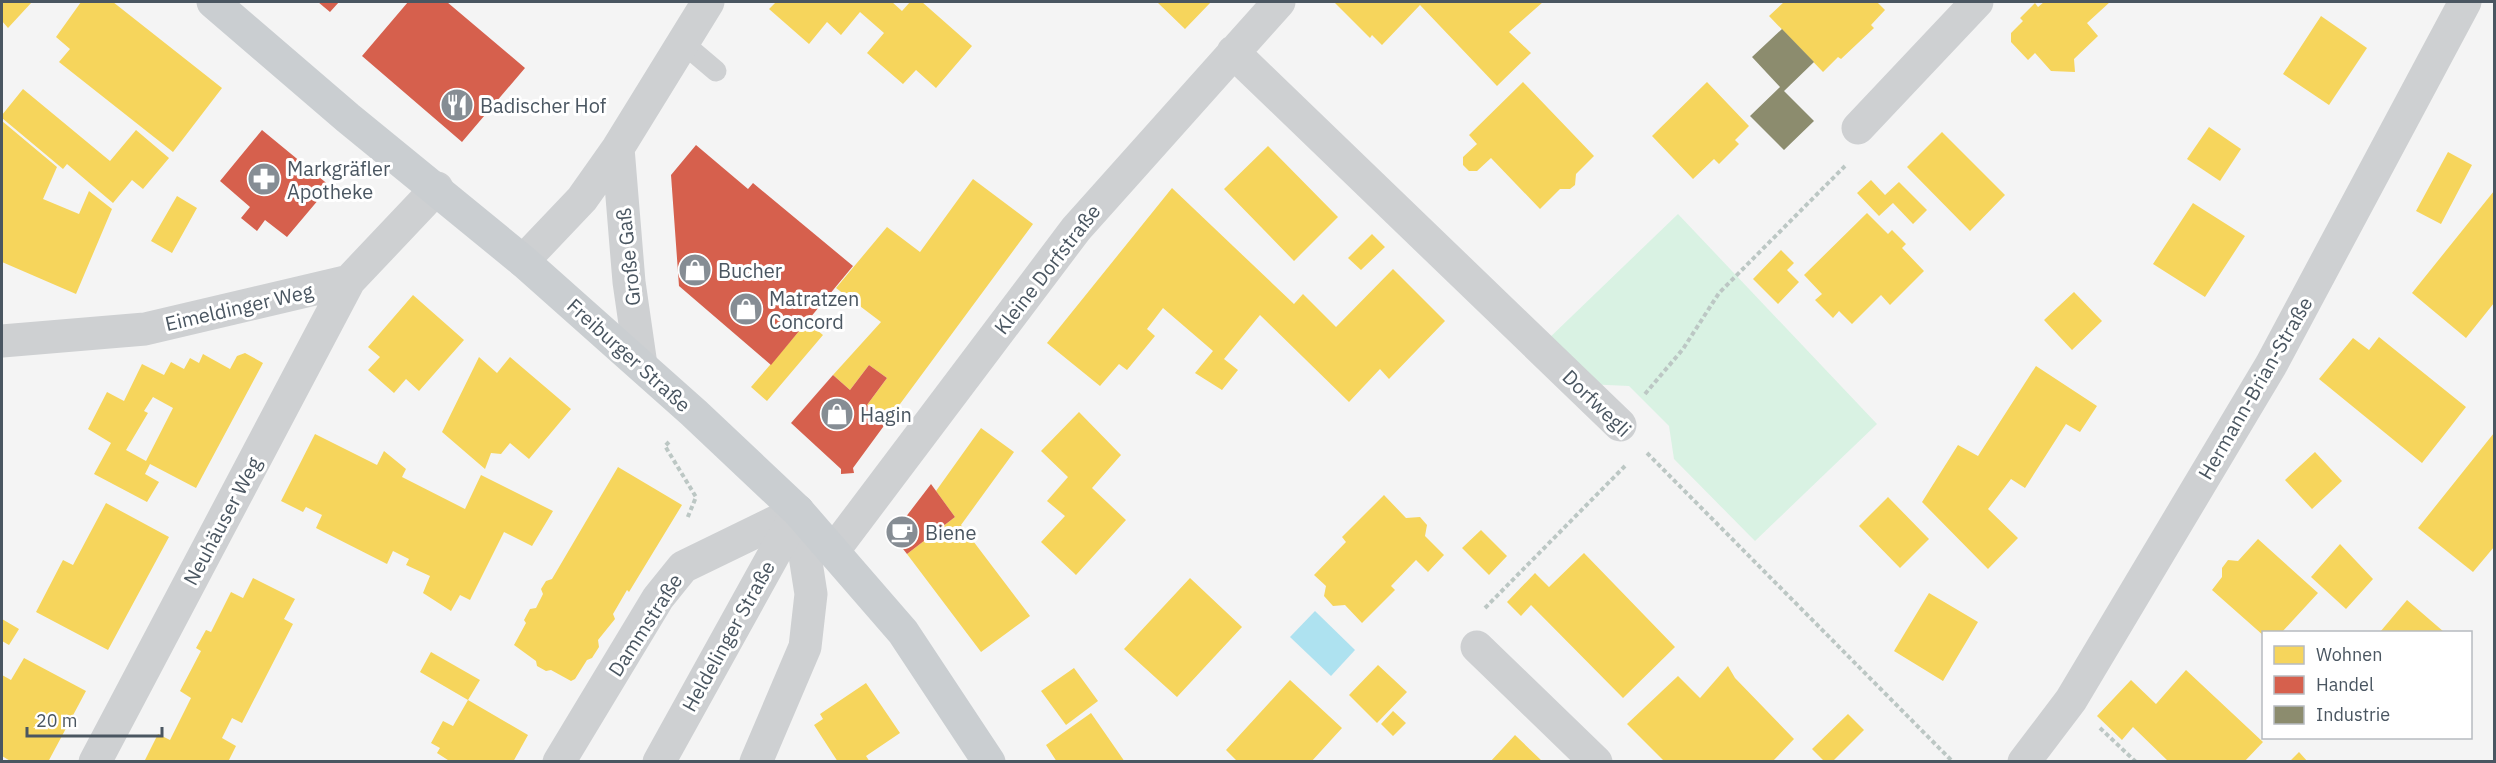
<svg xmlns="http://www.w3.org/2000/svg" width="2496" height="763" font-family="'IBM Plex Sans',sans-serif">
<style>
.green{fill:#d9f2e3}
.water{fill:#aee2f0}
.homes{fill:#f6d55c;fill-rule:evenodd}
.shops{fill:#d6604d}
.industry{fill:#8c8c6e}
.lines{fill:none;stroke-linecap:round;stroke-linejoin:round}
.path{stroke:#bcc7c4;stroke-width:4;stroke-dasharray:4.5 3;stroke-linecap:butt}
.service{stroke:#ced0d2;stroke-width:21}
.minor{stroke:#ced0d2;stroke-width:33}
.tertiary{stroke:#ced0d2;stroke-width:33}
.primary{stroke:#caced1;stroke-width:33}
.labels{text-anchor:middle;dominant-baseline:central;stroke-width:6;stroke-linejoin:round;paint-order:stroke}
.poi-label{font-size:20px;fill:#4a5661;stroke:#fff;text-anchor:start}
.street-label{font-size:20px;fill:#4a5661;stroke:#fff}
</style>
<rect width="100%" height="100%" fill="#f4f4f4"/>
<!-- green -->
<path class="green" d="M1678 214 1877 424 1755 541 1674 459 1669 426 1629 386 1585 384 1544 343Z"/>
<!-- water -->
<path class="water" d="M1315 611 1355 650 1331 676 1290 637Z"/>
<!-- homes -->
<path class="homes" d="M2 2H32L8 28 2 21Z
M81 2H113L222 88 173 152 59 62 70 49 56 37Z
M776 2H892L902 11 910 2H922L972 46 936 88 916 70 903 84 867 53 884 33 860 12 841 35 827 22 809 44 769 9Z
M1157 2H1211L1185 29Z
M1334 2H1543L1509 32 1531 53 1497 86 1420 5 1382 45 1372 35 1370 38Z
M1784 2H1877L1885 10 1871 25 1874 28 1841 59 1838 57 1823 72 1769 16Z
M2044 2H2110L2087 23 2098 36 2074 59 2075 72 2051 71 2035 53 2028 60 2011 42V33L2023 21 2020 18 2035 3 2038 7Z
M2321 16 2367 48 2329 105 2283 74Z
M1523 82 1594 156 1576 174 1575 185 1570 189H1560L1540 209 1491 158 1477 171H1469L1463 165V157L1477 144 1469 135Z
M1707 82 1749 126 1735 140 1739 144 1719 164 1714 159 1693 179 1652 136Z
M23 89 110 161 136 130 169 158 143 189 132 180 113 203 67 164 63 169 2 118V115Z
M2 121 57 167 43 199 79 214 89 191 112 209 76 294 2 262Z
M2209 127 2241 149 2220 181 2187 159Z
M1942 132 2005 195 1970 231 1907 167Z
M1268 146 1338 217 1294 261 1224 189Z
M2448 152 2472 165 2441 224 2416 211Z
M973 179 1033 224 886 423 867 405 887 378 869 365 850 390 833 375 881 322 836 288 887 227 920 252Z
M1871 180 1885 195 1899 182 1927 210 1913 224 1893 203 1879 216 1857 193Z
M1172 188 1294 304 1303 294 1336 327 1393 269 1445 321 1389 379 1380 369 1349 402 1260 315 1224 359 1238 370 1222 390 1195 373 1213 351 1163 308 1147 329 1155 336 1127 370 1119 364 1100 386 1047 343Z
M2494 191V303L2466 338 2412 293Z
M177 196 197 208 172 253 151 241Z
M2193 203 2245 236 2205 297 2153 264Z
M1867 213 1888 234 1892 230 1906 244 1902 248 1924 271 1890 305 1881 295 1852 324 1839 311 1833 318 1815 300 1822 294 1804 275Z
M1372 234 1385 247 1361 270 1348 258Z
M1781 250 1794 263 1787 270 1799 282 1778 304 1753 279Z
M2074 292 2102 321 2072 350 2044 320Z
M413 295 464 340 419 391 406 379 394 393 368 370 380 357 368 347Z
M807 322 823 335 767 401 751 387Z
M2379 337 2466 407 2422 463 2319 379 2353 338 2369 350Z
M245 353 263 363 196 488 150 464 145 474 159 482 147 502 94 474 111 443 88 429 107 392 124 401 142 364 164 375 171 362 184 369 190 358 199 363 203 354 230 369 237 356ZM153 397 173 408 146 461 126 450 148 413 144 411Z
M479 357 497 373 510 357 571 409 529 459 510 443 501 454 491 453 485 469 442 432Z
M2036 366 2097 406 2080 432 2066 424 2025 488 2011 479 1988 509 2018 538 1988 569 1922 502 1958 445 1978 456Z
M1079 412 1121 455 1092 488 1126 520 1076 575 1041 542 1065 516 1047 501 1068 477 1041 451Z
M981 428 1014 452 961 525 1030 616 981 652 907 554 955 517 936 491Z
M2494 433V547L2473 572 2418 528Z
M315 434 377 465 384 451 406 469 402 477 465 509 481 475 553 511 532 546 504 532 470 600 460 595 451 611 423 593 430 576 406 565 409 559 393 551 387 564 316 528 322 515 306 507 303 512 281 501Z
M2315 452 2342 481 2312 509 2285 480Z
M618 467 682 505 629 592 627 590 613 614 615 619 598 640 599 647 592 658 587 660 575 679 571 681 551 670 546 671 537 666 536 661 514 645 526 623 524 620 530 609 536 608 543 594 541 589 546 581 552 579Z
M1384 495 1406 518 1420 517 1427 525 1425 536 1444 555 1428 572 1416 560 1391 586 1395 590 1362 623 1345 605 1333 606 1324 596 1326 586 1314 575 1346 542 1342 537Z
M1888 497 1929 539 1900 568 1859 526Z
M106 503 169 537 108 650 36 612 63 560 73 565Z
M1481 530 1507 556 1489 575 1462 548Z
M2258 539 2318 593 2282 632H2264V636L2212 590 2222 577V568L2228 560 2238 561Z
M2340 544 2373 579 2346 609 2311 577Z
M1584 553 1675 647 1623 698 1531 605 1521 616 1507 602 1535 573 1549 587Z
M253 578 295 599 284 619 293 624 242 723 232 718 222 738 236 746 228 762H144L158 734 170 740 191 698 180 691 201 651 196 648 206 630 211 632 231 592 243 598Z
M1190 578 1242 627 1177 697 1124 649Z
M1929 593 1978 622 1943 681 1894 651Z
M2407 600 2444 632H2380Z
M2 619 19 629 9 645 2 641Z
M431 652 480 680 468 700 420 672Z
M24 658 86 691 48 762H12L2 756V675L11 680Z
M1378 665 1407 692 1377 723 1349 695Z
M1728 666 1735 678 1794 739 1772 762H1665L1627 724 1678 676 1700 698Z
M1074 668 1098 701 1066 725 1041 691Z
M2186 670 2263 742 2244 762H2169L2133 727 2122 740 2097 716 2131 680 2156 704Z
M1290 680 1342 728 1311 762H1238L1226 750Z
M866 683 900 733 866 756 870 762H838L814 725 823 719 820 714Z
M468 700 528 735 513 762H451L437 753 440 748 431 743 443 721 453 726Z
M1393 711 1406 723 1393 736 1381 724Z
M1091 713 1125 762H1057L1046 745Z
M1848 714 1864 730 1832 762H1825L1812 749Z
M1515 735 1543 762H1490Z
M2299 752 2308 762H2289Z"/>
<!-- shops -->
<path class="shops" d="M318 2H339L330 12Z
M408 2H447L525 68 462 142 362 56Z
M262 130 330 186 287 237 265 220 257 231 241 218 250 207 220 181Z
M696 145 748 189 753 183 853 266 771 365 679 286 671 175Z
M869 365 887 378 867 405 886 423 853 468 854 473 841 474V469L791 423 833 375 850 390Z
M931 484 955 517 907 554 892 535Z"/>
<!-- industry -->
<path class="industry" d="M1782 29 1814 62 1784 91 1814 121 1784 150 1750 116 1780 87 1752 57Z"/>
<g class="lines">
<!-- path -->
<path class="path" d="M1645 394 1683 349 1719 293 1845 166
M669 442 665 446 696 497 687 519
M1647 453 1953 762
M1485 608 1625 466
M2100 728 2136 762"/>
<!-- service -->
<path class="service" d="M683 43 716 71"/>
<!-- minor -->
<path class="minor" d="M1233 52 1620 425
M1858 128 1977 2
M618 148 629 282 641 365
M523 261 582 199 618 148 708 2
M2 341 145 329 349 281 437 188
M834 550 1076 229 1279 2
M1477 647 1596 762
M95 762 349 281
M559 762 658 598 683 567 798 511 811 594 805 647 756 762
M2024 762 2071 700 2271 365 2465 2"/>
<!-- tertiary -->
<path class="tertiary" d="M659 762 798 511"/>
<!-- primary -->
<path class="primary" d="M213 2 348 118 523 261 694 413 798 511 903 632 989 762"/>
</g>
<!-- icons -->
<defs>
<symbol id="restaurant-disc" viewBox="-11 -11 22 22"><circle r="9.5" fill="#868d94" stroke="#fff"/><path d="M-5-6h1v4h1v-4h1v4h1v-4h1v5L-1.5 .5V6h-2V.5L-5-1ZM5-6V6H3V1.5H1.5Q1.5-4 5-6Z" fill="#fff"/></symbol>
<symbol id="pharmacy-disc" viewBox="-11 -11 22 22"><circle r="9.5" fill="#868d94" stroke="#fff"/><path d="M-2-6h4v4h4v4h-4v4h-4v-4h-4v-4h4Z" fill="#fff"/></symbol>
<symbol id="shop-disc" viewBox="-11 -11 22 22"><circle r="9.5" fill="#868d94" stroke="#fff"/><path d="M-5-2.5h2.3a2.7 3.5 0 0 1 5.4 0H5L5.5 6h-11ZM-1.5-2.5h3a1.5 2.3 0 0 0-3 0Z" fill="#fff"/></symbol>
<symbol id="cafe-disc" viewBox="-11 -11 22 22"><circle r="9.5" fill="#868d94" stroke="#fff"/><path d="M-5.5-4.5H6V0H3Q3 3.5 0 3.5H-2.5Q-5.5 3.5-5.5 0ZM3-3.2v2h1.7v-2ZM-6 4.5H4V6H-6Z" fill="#fff"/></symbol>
</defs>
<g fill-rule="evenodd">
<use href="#restaurant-disc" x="438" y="86" width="38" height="38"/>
<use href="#pharmacy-disc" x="245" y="160" width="38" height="38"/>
<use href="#shop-disc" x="676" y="251" width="38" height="38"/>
<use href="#shop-disc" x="727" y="290" width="38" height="38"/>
<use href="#shop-disc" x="818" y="395" width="38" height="38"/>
<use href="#cafe-disc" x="883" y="513" width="38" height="38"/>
</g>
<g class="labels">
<!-- poi labels -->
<g class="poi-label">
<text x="480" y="105">Badischer Hof</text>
<text x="287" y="168">Markgräfler<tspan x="287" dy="23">Apotheke</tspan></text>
<text x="718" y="270">Bucher</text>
<text x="769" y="298">Matratzen<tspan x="769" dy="23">Concord</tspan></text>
<text x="860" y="414">Hagin</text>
<text x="925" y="532">Biene</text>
</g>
<!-- street labels -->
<g class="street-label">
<text transform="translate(628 257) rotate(-96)">Große Gaß</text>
<text transform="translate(1047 269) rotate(-52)">Kleine Dorfstraße</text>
<text transform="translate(239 307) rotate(-13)">Eimeldinger Weg</text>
<text transform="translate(629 355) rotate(42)">Freiburger Straße</text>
<text transform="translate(2255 388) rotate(-60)">Hermann-Brian-Straße</text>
<text transform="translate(1597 403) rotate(44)">Dorfwegli</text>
<text transform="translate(222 521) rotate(-62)">Neuhäuser Weg</text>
<text transform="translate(645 625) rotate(-57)">Dammstraße</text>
<text transform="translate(728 636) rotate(-61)">Heldelinger Straße</text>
</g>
</g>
<!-- border -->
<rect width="2496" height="763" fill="none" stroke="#4a5661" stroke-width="6"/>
<!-- legend -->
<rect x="2262" y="631" width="210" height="108" fill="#ffffff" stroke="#b7bbc0" stroke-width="1.5"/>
<rect x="2274" y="646" width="30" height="18" fill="#f6d55c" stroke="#b7bbc0" stroke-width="1.5"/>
<text x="2316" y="661" font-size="18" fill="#4a5661">Wohnen</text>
<rect x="2274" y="676" width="30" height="18" fill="#d6604d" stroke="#b7bbc0" stroke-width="1.5"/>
<text x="2316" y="691" font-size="18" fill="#4a5661">Handel</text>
<rect x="2274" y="706" width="30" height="18" fill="#8c8c6e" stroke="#b7bbc0" stroke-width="1.5"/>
<text x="2316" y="721" font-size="18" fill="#4a5661">Industrie</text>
<!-- scale -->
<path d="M27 727v9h135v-9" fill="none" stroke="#4a5661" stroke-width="3"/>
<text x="36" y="727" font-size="18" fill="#4a5661" stroke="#ffffff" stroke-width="4.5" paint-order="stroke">20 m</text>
</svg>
